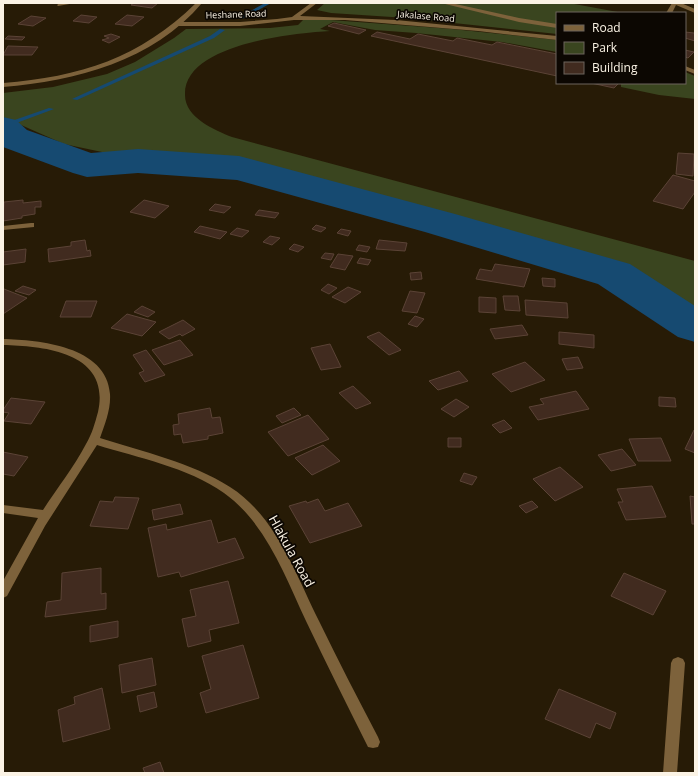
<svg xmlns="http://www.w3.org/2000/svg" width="698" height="776" font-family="'Open Sans',sans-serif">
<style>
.green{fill:#3a451f}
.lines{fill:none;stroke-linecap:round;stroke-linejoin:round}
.stream{fill:#164a71;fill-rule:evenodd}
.river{fill:#164a71;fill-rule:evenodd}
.building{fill:#412b1f;stroke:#5b4336}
.minor{fill:#7d623b;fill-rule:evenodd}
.tertiary{fill:#7d623b;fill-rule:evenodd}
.labels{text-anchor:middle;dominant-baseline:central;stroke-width:3.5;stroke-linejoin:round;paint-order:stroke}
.far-street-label{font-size:9px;fill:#fbf3e5;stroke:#0c0702}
.near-street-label{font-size:13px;fill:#fbf3e5;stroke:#0c0702}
</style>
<rect width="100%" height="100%" fill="#271b06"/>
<!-- green -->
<path class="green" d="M325 3H569L623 13H557V34L407 18 331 13 317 10Z
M317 19 452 29 557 40V52L502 42 416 33 375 30 333 22 320 29 330 31C294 33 183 44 185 95 185 118 215 130 232 137L695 261V320L615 270 244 163 228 160 102 152 64 144 3 117V93L53 87 107 74 135 62 174 38 186 29 270 28 298 25 303 20Z
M685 72 695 76V99L659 95 621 87V83H685Z"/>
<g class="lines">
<!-- stream -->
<path class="stream" d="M265 3H271L242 19 238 18Z
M220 29 225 30 214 38 77 100 72 99 210 36Z
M49 108 54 109 3 128V124Z"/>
<!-- river -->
<path class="river" d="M3 117 16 120 27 130 91 153 138 149 239 156 455 214 630 264 695 306V342L678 337 598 284 425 232 237 180 138 173 87 177 73 173 3 147Z"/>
</g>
<!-- building -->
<path class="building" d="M134 3H158L152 8 131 5Z
M81 15 97 17 89 23 73 21Z
M127 15 144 17 132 26 115 24Z
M31 16 46 18 33 26 18 24Z
M334 23 366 30 359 34 328 26Z
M377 32 410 39 418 34 453 41 457 38 492 45 497 42 557 54V76L371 36Z
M685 32 694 33 695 32V41L685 38Z
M111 34 120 37 109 43 102 40 109 38 104 36Z
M8 36 25 37 22 40 5 39Z
M8 46 38 47 32 55H3Z
M685 50 694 52 688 58 685 57Z
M591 83H619L614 88Z
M678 153 694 154 693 176 676 174Z
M673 175 695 181V192L683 209 653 201Z
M23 200V203L41 201V207H35V214L22 216V218L3 221 4 202Z
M144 200 169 206 155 218 130 212Z
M215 204 231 207 224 213 209 210Z
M259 210 279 213 275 218 255 215Z
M316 225 326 228 321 232 312 229Z
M200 226 227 232 220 239 194 232Z
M237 228 249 231 242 237 230 234Z
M341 229 351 231 348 236 337 233Z
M270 236 280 238 272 245 263 242Z
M85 240 87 251 90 250 91 256 49 262 48 249 71 246V242Z
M379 240 407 243 405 251 376 249Z
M294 244 304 247 298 252 289 249Z
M359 245 370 247 367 252 356 250Z
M26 249 25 262 3 265V252Z
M325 253 334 254 331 260 321 258Z
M338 254 353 256 345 270 330 267Z
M360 258 371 260 368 265 357 263Z
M495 264 530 269 524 287 476 279 480 269 492 271Z
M421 272 422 279 411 280 410 273Z
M542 278 555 279V287L543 286Z
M328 284 337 288 329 294 321 290Z
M23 286 36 290 29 295 15 291Z
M348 287 361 292 345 303 332 297Z
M3 290 4 289 27 298 3 314Z
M410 291 425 293 417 313 402 311Z
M503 296H518L520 311 505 310Z
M479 297 496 298V313L479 312Z
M525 300 567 303 568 318 526 315Z
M66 301H97L91 317H60Z
M142 306 155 312 148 317 134 312Z
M127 314 156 322 142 336 111 328Z
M415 316 424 319 417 327 408 324Z
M183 320 195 329 182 336 180 334 169 339 159 332Z
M522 325 528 335 495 339 490 329Z
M379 332 401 350 389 355 367 337Z
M559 332 594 335V348L559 344Z
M180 340 193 355 164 365 152 350Z
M330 344 341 367 321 370 311 348Z
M146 350 165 375 145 382 139 373 144 371 133 355Z
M578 357 583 368 567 370 562 359Z
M525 362 545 380 511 392 492 374Z
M459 371 468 381 438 390 429 381Z
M353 386 371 403 356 409 339 393Z
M576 391 589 409 538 420 529 407 544 404 540 399Z
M659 397 675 398 676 407 659 406Z
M11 398 45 402 31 424 4 421 9 413 3 412V410Z
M456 399 469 407 454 417 441 409Z
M210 408 212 418 220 417 223 433 208 436V439L183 443 181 434 174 435 173 425 179 424 178 414Z
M294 408 301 415 282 423 276 416Z
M308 415 329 439 288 456 268 432Z
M504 420 512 428 500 433 492 425Z
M694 430 695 431V453L685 449Z
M448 438H461V447H448Z
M661 438 671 461H638L629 439Z
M323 445 340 461 312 475 295 458Z
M622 449 636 465 611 471 598 455Z
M3 452 28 457 14 476 3 474Z
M560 467 583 487 555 501 533 479Z
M464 473 477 477 472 485 460 481Z
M652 486 666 517 626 520 618 502H623L617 489Z
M690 496 695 497V524H692Z
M115 497 139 498 128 529 90 526 100 501 113 502Z
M318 499 325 511 348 503 362 526 310 543 289 506 306 501 307 503Z
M532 501 538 507 526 513 519 506Z
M180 504 183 514 154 520 152 510Z
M211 520 218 543 235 538 244 558 181 577 179 572 158 577 148 528 166 524 167 530Z
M101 568V594L106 593V609L45 617 47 602 61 600 62 573Z
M624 573 666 591 653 615 611 596Z
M228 581 239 623 209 630 211 641 188 647 182 619 196 616 190 590Z
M118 621V637L90 642V626Z
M243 645 259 698 206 713 200 693 211 689 202 656Z
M152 658 156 685 122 693 119 665Z
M102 688 110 729 63 742 58 710 75 704 74 697Z
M559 689 616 713 610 729 596 723 590 738 545 719Z
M154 692 157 707 140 712 137 696Z
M160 762 164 773H145L143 768Z"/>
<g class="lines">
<!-- minor -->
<path class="minor" d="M60 3H75L58 6 57 5Z
M311 3H317L300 16 396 20 557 36V40L478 31 345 20H294L240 26H177L174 24 177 22H240L277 19 292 17Z
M441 3H451L519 18 557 24V28L519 22Z
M672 3H681L695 9V13L676 5 672 13H666Z
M685 66 695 70V74L685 70Z
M31 223H34V227L3 230V226Z
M3 339C39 340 107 346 110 394 111 409 105 424 100 438 143 452 191 462 230 487 276 516 296 575 319 621 338 660 358 699 378 737L380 742 378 747 373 748 368 747C347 705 326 663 306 621 285 576 266 523 224 493 187 467 139 458 97 445L45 526 7 596 3 598V581L38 518 3 513V505L43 510C57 488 74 467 86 444 92 434 95 423 98 412 111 353 46 346 3 345Z
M678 657 683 659 685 663 677 773H663L671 663 673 659Z"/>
<!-- tertiary -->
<path class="tertiary" d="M196 3H202C153 61 76 81 3 87V83C80 77 140 58 196 3Z"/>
</g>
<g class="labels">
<!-- far-street labels -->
<g class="far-street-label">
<text transform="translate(236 14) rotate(-2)">Heshane Road</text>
<text transform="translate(426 16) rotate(5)">Jakalase Road</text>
</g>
<!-- near-street labels -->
<g class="near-street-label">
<text transform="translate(292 551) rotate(61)">Hlakula Road</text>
</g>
</g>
<!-- border -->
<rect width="698" height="776" fill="none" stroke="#fbf3e5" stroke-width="8"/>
<!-- legend -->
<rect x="556" y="12" width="130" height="72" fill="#0c0702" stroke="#6c655d"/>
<rect x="564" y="25" width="20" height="6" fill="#7d623b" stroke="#6c655d"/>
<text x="592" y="32" font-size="12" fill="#fbf3e5">Road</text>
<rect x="564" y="42" width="20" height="12" fill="#3a451f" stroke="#6c655d"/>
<text x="592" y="52" font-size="12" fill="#fbf3e5">Park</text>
<rect x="564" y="62" width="20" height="12" fill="#412b1f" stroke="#6c655d"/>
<text x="592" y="72" font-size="12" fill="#fbf3e5">Building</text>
</svg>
